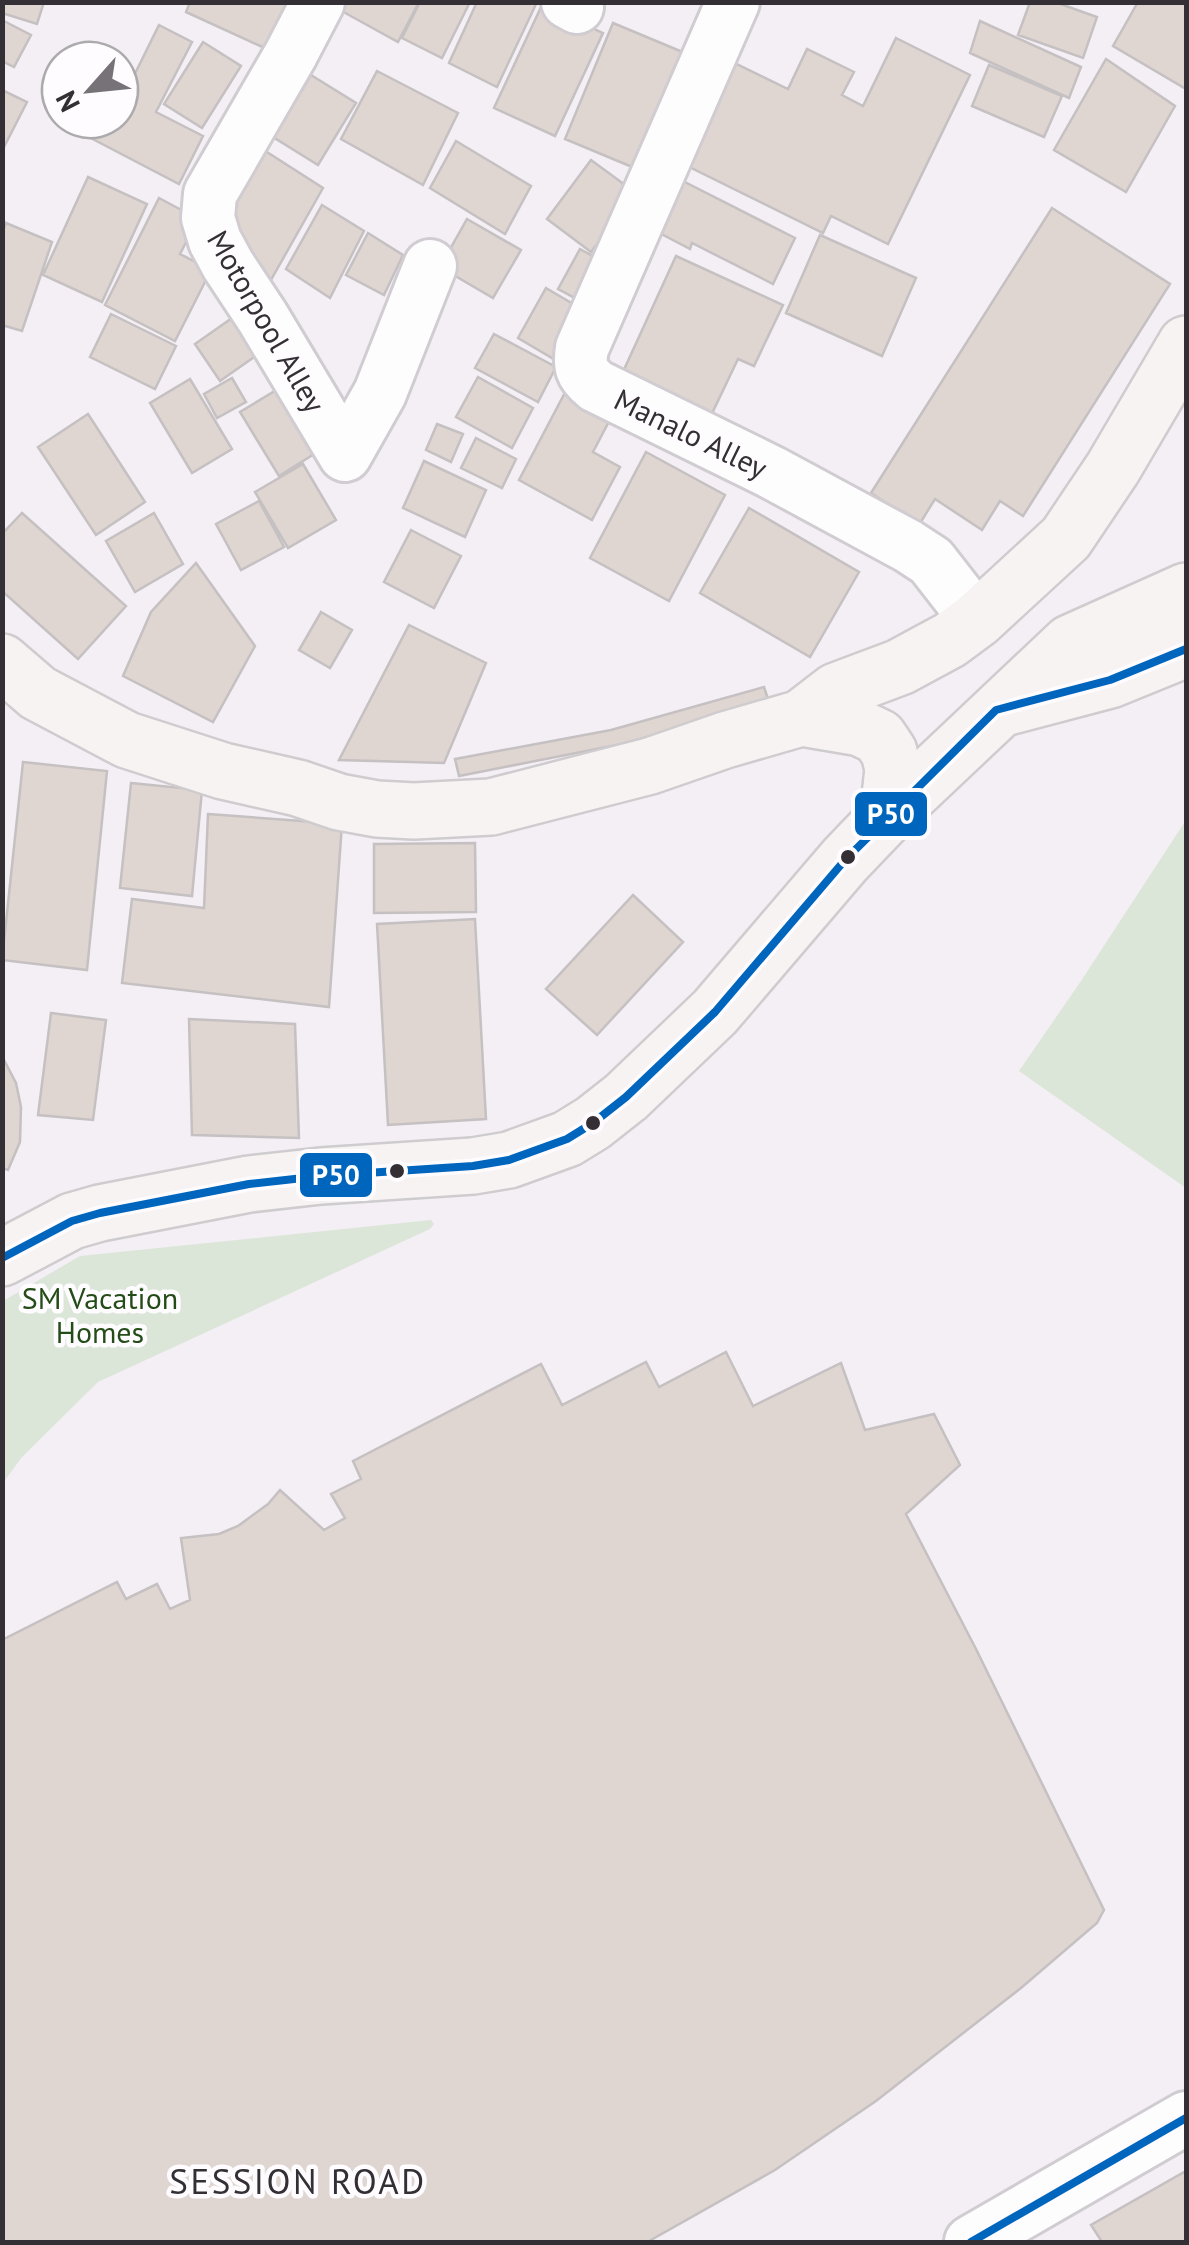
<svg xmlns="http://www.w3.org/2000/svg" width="1189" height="2245" font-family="'PT Sans',sans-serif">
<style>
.green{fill:#dbe6d8}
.building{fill:#dfd5d1;stroke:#c5c0c1;stroke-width:2.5}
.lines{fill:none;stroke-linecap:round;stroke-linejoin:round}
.minor-casing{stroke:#d0ccd1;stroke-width:58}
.major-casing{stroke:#ceccce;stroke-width:60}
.minor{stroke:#fdfdfe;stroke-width:52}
.major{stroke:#f8f3f3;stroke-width:55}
.bus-1-casing{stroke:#fefcff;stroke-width:15}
.bus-1{stroke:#0065bd;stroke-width:8}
.bus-dot{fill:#332f34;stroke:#fefcff;stroke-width:4}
.labels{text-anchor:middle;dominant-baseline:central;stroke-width:9;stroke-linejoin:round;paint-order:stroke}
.street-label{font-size:30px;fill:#332f34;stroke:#fefcff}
.park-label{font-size:30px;fill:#244c17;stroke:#fefcff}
.quarter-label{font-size:35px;letter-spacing:2.5px;fill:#332f34;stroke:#fefcff}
.line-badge{stroke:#fefcff;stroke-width:4}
.badge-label{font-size:28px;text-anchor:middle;font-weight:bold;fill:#fff}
</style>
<rect width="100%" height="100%" fill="#f4eff5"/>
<!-- green -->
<path class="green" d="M1186 820V1188L1019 1071 1081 981Z
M431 1220 434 1224 430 1229 98 1382 22 1457 3 1483V1301L80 1256Z"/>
<!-- building -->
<path class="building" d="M2 2H44L37 24 2 13Z
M190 2H291L271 51 186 12Z
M344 2H419L398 42 338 9Z
M420 2H470L442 58 402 38Z
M477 2H537L497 87 449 63Z
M1030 2H1055L1097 17 1083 58 1018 35Z
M1138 2H1186V89L1113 46Z
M542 5 603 33 555 136 494 108Z
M2 20 31 35 14 67 2 61Z
M980 21 1081 67 1069 98 970 53Z
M613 23 685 53 637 169 565 139Z
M159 25 192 42 156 112 203 136 179 184 85 135 92 120H120V104Z
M896 38 970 75 888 244 831 216 823 233 671 158 720 56 788 89 807 49 854 72 842 95 863 106Z
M203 42 241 66 202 128 164 104Z
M1106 59 1175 106 1126 192 1054 150Z
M989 65 1062 96 1044 137 972 106Z
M377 71 458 113 423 185 341 139Z
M311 75 356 103 318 165 273 137Z
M2 90 27 102 4 147 2 146Z
M456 141 531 186 505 234 430 188Z
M256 145 323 188 263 294 224 207Z
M591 160 636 193 591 252 547 219Z
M88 177 147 204 102 302 43 275Z
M675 177 795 238 773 284 692 243 690 249 650 228Z
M159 198 198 219 180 254 211 270 175 341 105 305Z
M322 205 364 231 330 298 286 269Z
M1052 208 1170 284 1023 516 1000 501 982 530 935 499 919 525 871 493Z
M467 219 521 250 493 298 440 267Z
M6 223 52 242 22 331 2 325V233Z
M368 233 403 255 384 295 346 275Z
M820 235 916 278 882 356 786 313Z
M580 249 609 265 588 305 558 289Z
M676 256 783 305 754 366 738 359 706 426 617 385Z
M546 288 585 311 557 361 518 338Z
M111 314 176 346 155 389 90 357Z
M232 318 257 355 220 381 195 344Z
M494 334 556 367 538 402 475 368Z
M478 377 533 408 512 448 456 417Z
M232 378 246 402 217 418 204 394Z
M190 379 232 449 192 473 150 403Z
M293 380 330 444 279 476 240 412Z
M569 385 615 410 593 452 620 467 592 520 519 480Z
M88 414 145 502 96 535 38 447Z
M437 424 463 434 451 462 426 450Z
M476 438 516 459 502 488 461 468Z
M646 452 725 495 669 601 590 558Z
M424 461 486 490 465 537 403 508Z
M303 464 336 520 288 548 255 492Z
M259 501 284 547 241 570 216 524Z
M749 508 859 572 810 657 700 593Z
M22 513 126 606 78 659 2 591V534Z
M154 513 183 564 135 592 106 541Z
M411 530 461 556 434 608 384 582Z
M196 563 255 646 213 722 123 676 151 612Z
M321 612 352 630 330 668 299 650Z
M409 625 486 663 444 763 339 760Z
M764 687 770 705 617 745 459 776 455 759 611 730Z
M23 762 107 771 87 970 2 960Z
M131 783 202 790 192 896 120 888Z
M208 814 342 824 329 1007 122 983 132 899 204 908Z
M475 843 476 912 374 913V844Z
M633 895 683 942 597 1035 546 989Z
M475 919 486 1119 388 1125 377 924Z
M51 1013 106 1020 93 1120 38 1115Z
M189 1019 295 1024 299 1138 192 1135Z
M2 1056 16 1083 21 1107 20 1142 8 1170 2 1168Z
M726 1352 753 1406 841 1363 865 1430 934 1414 960 1465 906 1514 976 1649 1104 1910 1097 1923 1021 1988 876 2101 775 2170 651 2240 652 2242H2V1640L117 1582 126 1599 157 1584 170 1609 190 1600 181 1538 219 1534 238 1526 268 1504 280 1490 324 1530 345 1518 331 1494 361 1479 353 1461 541 1364 562 1405 646 1362 659 1387Z
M1186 2171V2242H1102L1091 2225Z"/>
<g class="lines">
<defs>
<path id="minor" d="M318 2 291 54 210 194 208 218 215 241 228 265 263 318 345 455 380 393 430 266
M568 2 577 7
M733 2 582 348C579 366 581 374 596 386L771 472 908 546 931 561 977 620
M971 2242 1186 2118"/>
<path id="major" d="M2 662 38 693 127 740 223 771 298 788 339 802 377 809 414 811 491 807 650 766 725 740 801 718 836 691 900 667 950 640 977 620 1066 538 1113 468 1186 344
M1004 708 1110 680 1186 649
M801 718 860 728 879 737 889 752 893 769 888 815
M2 1258 72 1221 100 1213 249 1184 321 1176 473 1166 509 1160 567 1139 593 1123 626 1097 715 1012 845 860 888 815 1070 643 1186 591"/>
</defs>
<!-- minor casing -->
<use href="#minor" class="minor-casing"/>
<!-- major casing -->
<use href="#major" class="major-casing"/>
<!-- minor -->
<use href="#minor" class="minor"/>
<!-- major -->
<use href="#major" class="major"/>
<defs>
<path id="bus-1" d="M2 1258 72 1221 100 1213 249 1184 321 1176 473 1166 509 1160 567 1139 593 1123 626 1097 715 1012 845 860 996 710 1110 680 1186 649
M971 2242 1186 2118"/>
</defs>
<!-- bus-1 casing -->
<use href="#bus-1" class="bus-1-casing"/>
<!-- bus-1 -->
<use href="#bus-1" class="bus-1"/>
</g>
<!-- markers -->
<g class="bus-dot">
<circle cx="848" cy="857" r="9"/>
<circle cx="593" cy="1123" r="9"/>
<circle cx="397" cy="1171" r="9"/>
</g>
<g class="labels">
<!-- street labels -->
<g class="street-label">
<text transform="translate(267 321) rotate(60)">Motorpool Alley</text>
<text transform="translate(691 433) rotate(26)">Manalo Alley</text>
</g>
<!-- park labels -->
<g class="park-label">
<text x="100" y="1297">SM Vacation<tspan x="100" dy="34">Homes</tspan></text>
</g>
<!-- quarter labels -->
<g class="quarter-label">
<text x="298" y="2181">SESSION ROAD</text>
</g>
</g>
<g class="line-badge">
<rect x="853" y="790" width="76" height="48" rx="10" fill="#0065bd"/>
<rect x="298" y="1151" width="76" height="48" rx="10" fill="#0065bd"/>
</g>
<g class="badge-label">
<text x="891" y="824">P50</text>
<text x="336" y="1185">P50</text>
</g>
<!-- border -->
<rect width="1189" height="2245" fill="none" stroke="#332f34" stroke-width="10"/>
<!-- north arrow -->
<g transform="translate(90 90) rotate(243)"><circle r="48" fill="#fefcff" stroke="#adaaae" stroke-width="2.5"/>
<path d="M0-8L18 38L0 25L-18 38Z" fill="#777278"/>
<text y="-15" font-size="28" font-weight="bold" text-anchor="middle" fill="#332f34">N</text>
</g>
</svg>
